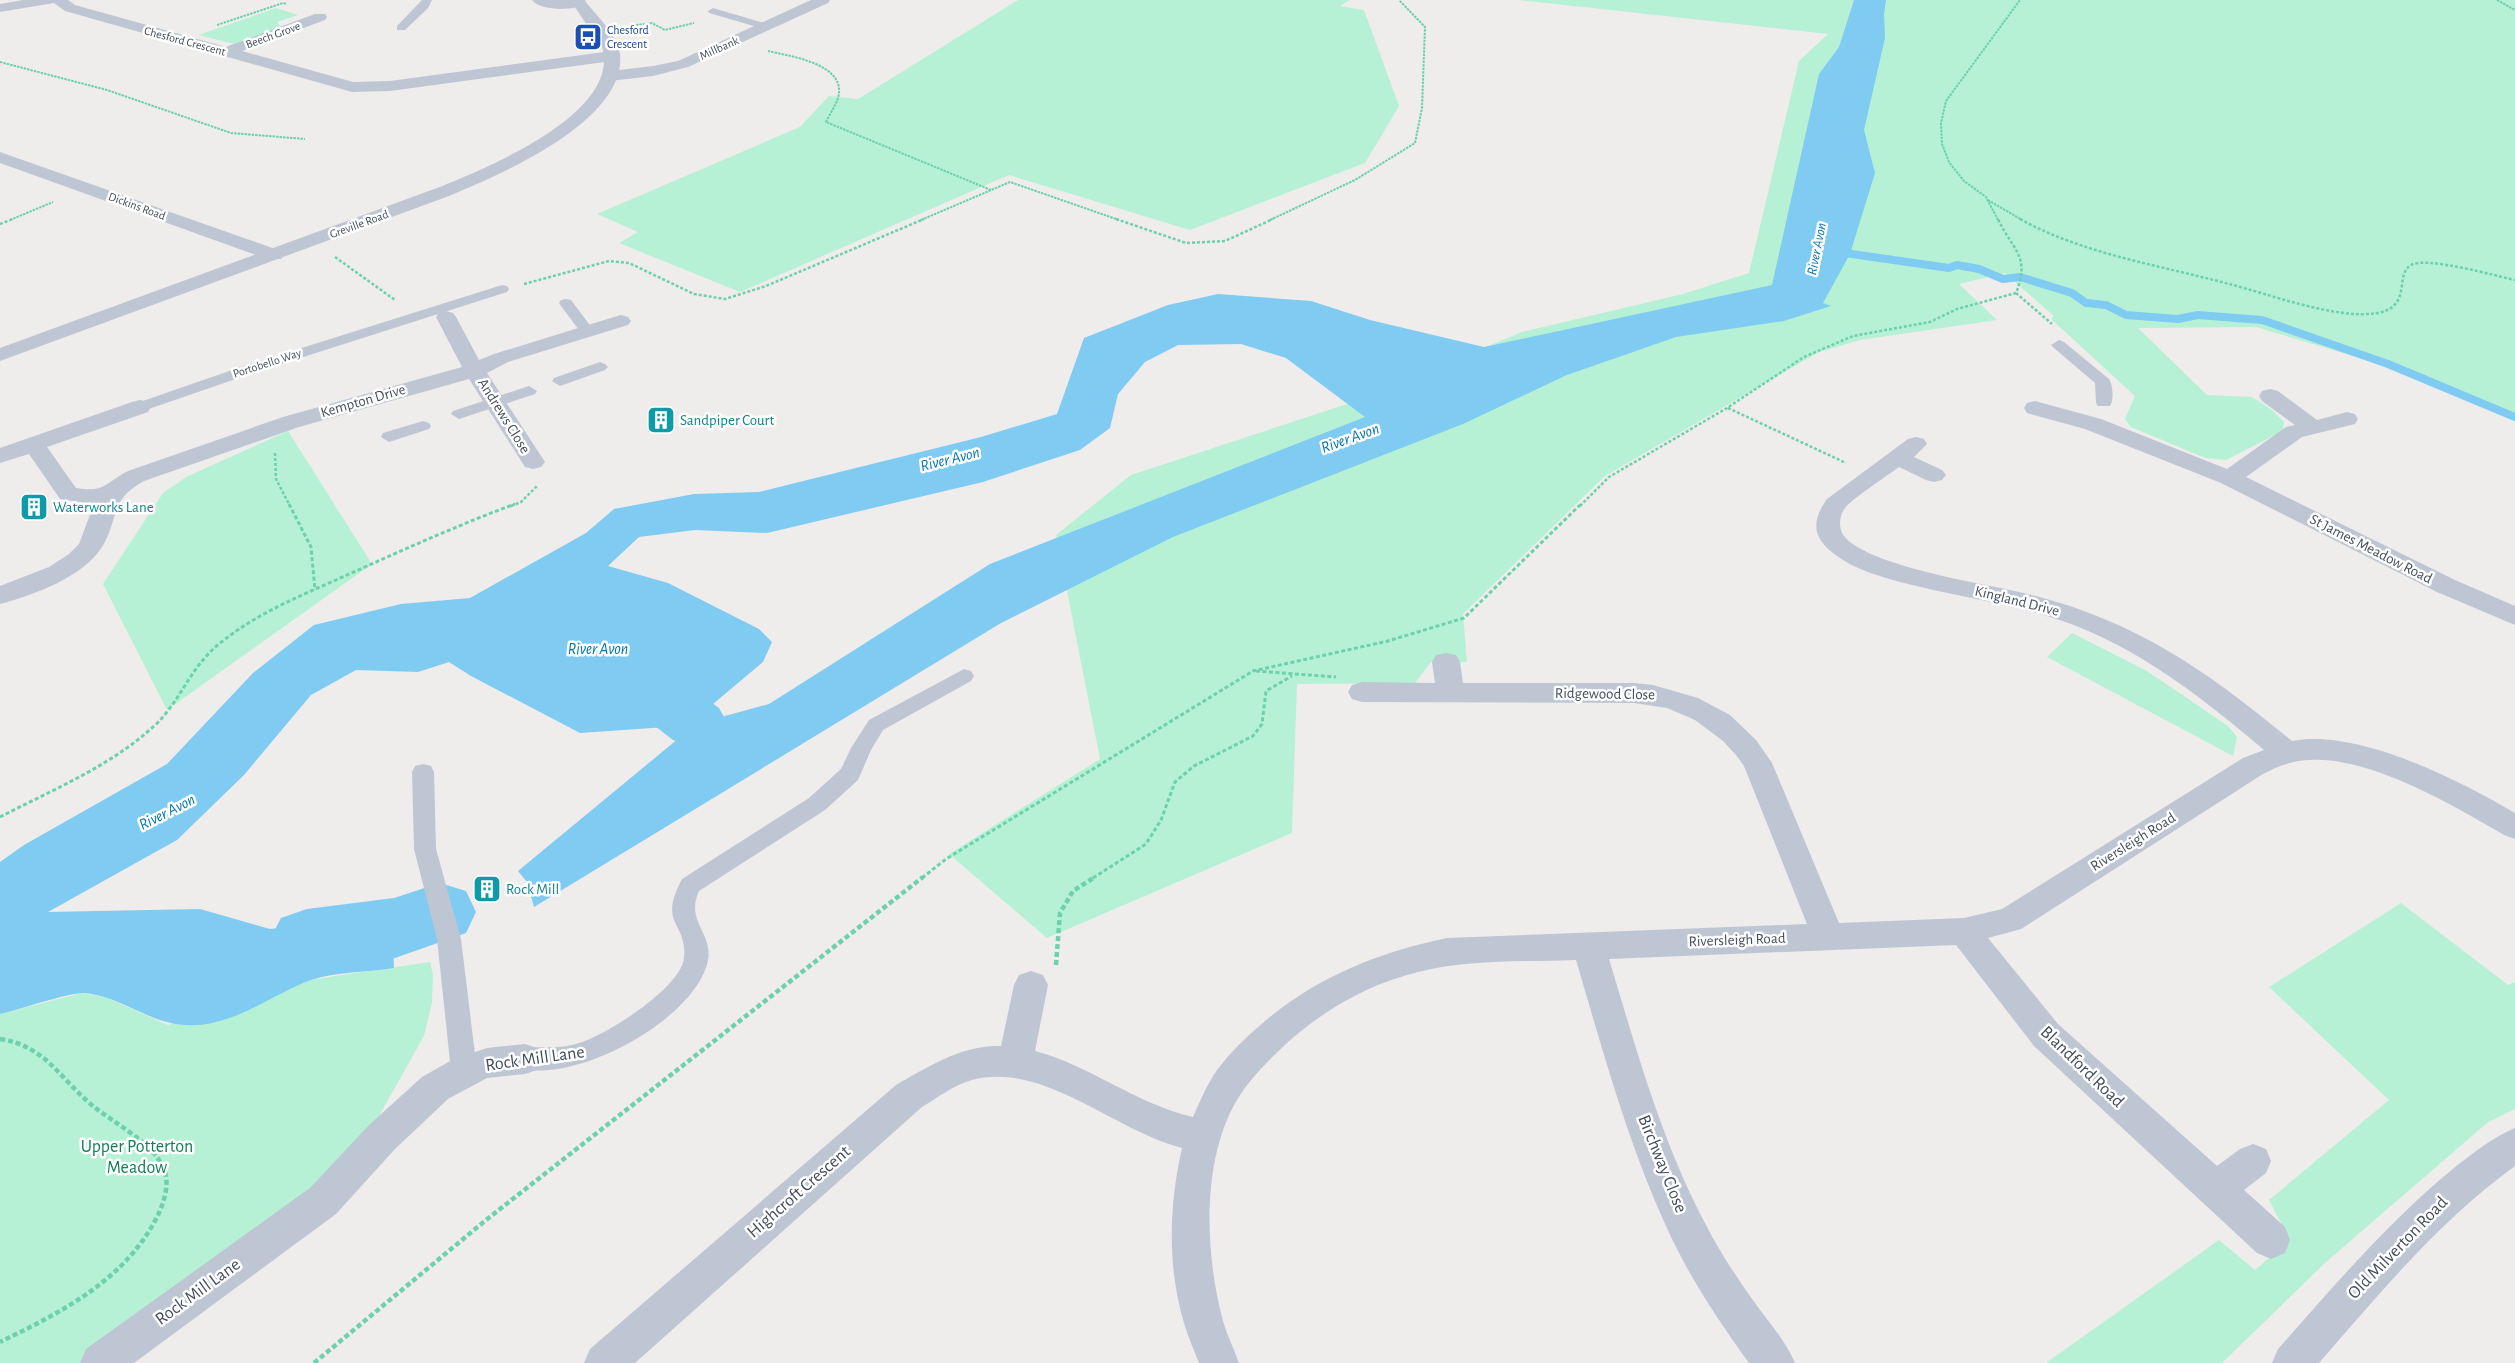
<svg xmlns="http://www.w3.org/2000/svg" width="2515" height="1363" font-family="'Alegreya Sans',sans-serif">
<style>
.green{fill:#b6f1d5}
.water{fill:#80cbf2}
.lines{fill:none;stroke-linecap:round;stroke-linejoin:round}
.stream{stroke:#80cbf2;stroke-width:8}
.river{fill:#80cbf2;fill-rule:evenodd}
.path-far3{stroke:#6cd1ac;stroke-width:2;stroke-dasharray:2.5 1;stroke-linecap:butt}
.path-far2{stroke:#6cd1ac;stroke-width:2.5;stroke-dasharray:3 2;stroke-linecap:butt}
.path-far1{stroke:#6cd1ac;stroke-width:3;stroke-dasharray:4 2.5;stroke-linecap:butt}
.path{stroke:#6cd1ac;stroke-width:4.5;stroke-dasharray:5 3;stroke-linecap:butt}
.service{fill:#bec6d3;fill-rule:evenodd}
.minor{fill:#bec6d3;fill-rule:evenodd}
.tertiary{fill:#bec6d3;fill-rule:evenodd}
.labels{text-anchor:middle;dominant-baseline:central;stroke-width:5;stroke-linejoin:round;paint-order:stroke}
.far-transit-label{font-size:12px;fill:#164399;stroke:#fff;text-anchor:start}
.far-street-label{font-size:12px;fill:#434d5b;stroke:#fff}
.far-water-label{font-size:14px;font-style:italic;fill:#0275af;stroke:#fff}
.street-label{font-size:15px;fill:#434d5b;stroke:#fff}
.culture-label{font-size:15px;fill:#0d838f;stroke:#fff;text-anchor:start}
.water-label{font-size:16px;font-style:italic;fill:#0275af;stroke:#fff}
.near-street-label{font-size:18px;fill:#434d5b;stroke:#fff}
.near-park-label{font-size:18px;fill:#108157;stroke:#fff}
</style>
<rect width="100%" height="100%" fill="#efecec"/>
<!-- green -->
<path class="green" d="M1018 0H1350L1340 6 1364 10 1399 106 1365 163 1190 230 1009 175 740 292 619 243 638 232 597 214 800 127 829 96 858 99Z
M1519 0H2515V414L2420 376 2256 327 2138 328 2207 395 2252 397 2272 410 2284 422 2283 431 2226 460 2205 458 2131 427 2125 419 2135 396 2051 319 2054 316 2005 273 1959 284 1997 320 1860 340 1819 352 1605 476 1463 614 1467 662H1431L1415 683 1297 684 1292 833 1047 938 949 854 1100 759 1056 535 1131 475 1347 404 1522 332 1683 294 1749 273 1799 61 1828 34Z
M276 8 298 15 277 22 281 27 238 45 199 35Z
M288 431 372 564 167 710 103 584 163 493 188 476Z
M2072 633 2147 671 2228 726 2237 737 2233 756 2047 657Z
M2401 903 2508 985 2515 982V1109L2487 1123 2326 1262 2222 1363H2046L2219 1240 2255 1270 2290 1240 2269 1200 2389 1100 2269 987Z
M430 962 433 975 432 1002 424 1036 375 1123 346 1164 88 1363H0V1014L82 993 105 997 168 1025 315 979Z"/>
<!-- water -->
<path class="water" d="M1854 0H1886L1884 14 1885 38 1864 130 1875 173 1850 254 1823 303 1831 306 1784 321 1676 337 1567 375 1463 424 1173 537 1001 623 534 907 527 882 518 871 696 724 769 704 990 564 1365 417 1286 358 1241 344 1178 345 1145 362 1118 394 1110 428 1080 450 983 482 767 533 695 530 639 537 608 566 668 583 759 629 772 642 763 662 713 704 681 726 580 733 471 676 449 662 418 672 356 670 311 695 244 775 177 840 48 912 200 909 270 929 369 917 392 910 394 968C369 972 335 972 311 980 273 994 238 1023 196 1025 153 1028 125 997 85 993 70 992 18 1010 0 1014V862L24 845 167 764 253 673 314 625 401 604 470 598 586 533 614 509 694 494 759 492 981 437 1057 414 1084 338 1168 305 1218 294 1311 301 1370 320 1484 347 1772 285 1819 74 1839 47Z"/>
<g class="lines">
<!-- stream -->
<path class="stream" d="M1838 252 1949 268 1957 265 1979 269 2003 279 2020 277 2072 293 2086 303 2106 305 2126 315 2178 319 2198 315 2262 320 2388 364 2515 417"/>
<!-- river -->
<path class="river" d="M620 646 642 652 719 708 728 724 719 740 696 747 673 740 598 682 589 667 598 652Z
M440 883 466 891 476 912 466 933 395 958 307 969 281 960 270 939 281 918 307 909 394 898Z"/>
<!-- path-far3 -->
<path class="path-far3" d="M2497 0 2515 10
M217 25 283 3 287 4
M629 26 652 23 665 30 694 23
M768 51C789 56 842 63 839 93 838 103 830 113 826 122L991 190
M0 62 107 90 231 133 305 139
M1988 200 2022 220
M10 220 53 202
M921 220 1010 182 1119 220
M1270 220 1355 180 1415 143 1422 108 1425 27 1399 0
M1998 220 1986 197 1964 181 1949 162 1942 144 1941 123 1946 101 2020 0"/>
<!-- path-far2 -->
<path class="path-far2" d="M1116 219 1186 243 1225 241 1273 219
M2020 219C2083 254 2159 265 2229 284 2269 294 2337 320 2377 313 2413 307 2394 275 2411 265 2426 256 2496 276 2515 280
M0 224 13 219
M335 257 395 300
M524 284 609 261 629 263 694 294 725 299 766 286 924 219
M2016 293 2052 324
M1728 408 1846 463
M275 453 276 479 290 506
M511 506 521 502 537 486
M1580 506 1609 477 1727 408 1804 357 1853 336 1930 322 1957 309 2016 293C2031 255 2012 250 1998 219"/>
<!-- path-far1 -->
<path class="path-far1" d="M289 504 311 547 315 590
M1256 671 1336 677
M0 817C52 790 109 767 153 727 182 701 189 666 224 640 261 611 305 594 347 575 403 550 458 525 515 504
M922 878 946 859 1253 671 1388 641 1464 618 1581 504
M1093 878 1146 844 1161 820 1175 782 1194 766 1253 736 1262 724 1266 691 1292 676"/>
<!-- path -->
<path class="path" d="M1056 965 1060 913 1073 891 1095 877
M0 1039C46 1046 60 1079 93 1106 114 1123 153 1143 164 1169 170 1184 164 1203 157 1217 125 1280 62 1312 0 1342
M314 1363 486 1220 923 877"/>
<!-- service -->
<path class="service" d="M422 0H432L428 8 405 30H397V26Z
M713 8 771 25 772 27 767 30 709 13 708 11Z
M502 285 507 286 509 289 507 292 253 373 146 410 140 412 132 407 134 404 241 367Z
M566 299 571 300 592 328 595 331 592 334H582L561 306 559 303 561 300Z
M2059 340 2064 342 2109 379C2113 385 2114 400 2110 406H2098L2096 403 2095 383 2054 348 2051 345Z
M600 362 605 364 608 367 605 370 560 386 552 381 554 378Z
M529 386 537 391 535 394 459 419 451 414 453 411Z
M423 421 429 423 431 426 429 429 389 442 381 437 383 433Z
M964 669 971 671 974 676 971 681 883 730 871 750 858 780 825 810 699 891C685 921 713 933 708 960 697 1019 572 1087 516 1067L512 1059 516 1051C535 1044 557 1050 576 1044 604 1037 681 988 684 958 688 922 657 926 682 879L809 798 841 769 851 748 869 720Z
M423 764 431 766 434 772 436 849 461 939 477 1071 473 1079 464 1082 455 1079 451 1071 437 939 414 849 412 772 415 766Z"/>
<!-- minor -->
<path class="minor" d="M23 0H68L75 5 226 47 315 14H325L327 17 325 20 242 51 353 82 390 81 612 51 620 56 612 61 390 91 352 92 65 11 54 3 0 12V4Z
M532 0H585L586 2C578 12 540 11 532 0Z
M811 0H830L828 3 688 67 653 76 610 81 602 76 610 71 653 66 678 61Z
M0 152 281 251 284 255 281 259H267L0 163Z
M446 311 453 313 456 317 479 360 494 354 614 317 621 315 628 317 631 321 628 325 508 362 487 373 545 462 541 467 533 469 525 467 469 379 299 427 144 481C108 501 120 517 102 547 83 577 34 595 0 604V586L49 567 69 554 79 544 94 504 60 499 29 454 0 463V448L132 402 140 400 148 402 151 407 148 412 47 447 76 488C105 493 105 483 128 471L283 417 462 367 436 317 439 313Z
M2270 389 2278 391 2317 420 2347 412 2355 414 2358 419 2355 424 2302 437 2246 477 2455 580 2515 606V625L2437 592 2221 483 2085 429 2027 413 2024 408 2027 403 2035 401 2101 419 2227 469 2286 427 2295 425 2262 401 2259 396 2262 391Z
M1916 437 1924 439 1927 444 1914 457 1942 470 1946 475 1942 480 1934 482 1926 480 1899 467C1886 477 1854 497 1845 508 1840 514 1839 524 1841 530 1849 561 1972 582 2001 588 2124 613 2197 663 2292 741 2357 728 2459 780 2515 813V839L2504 835C2453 805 2371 757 2311 760 2294 760 2278 766 2263 774L2021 929 1988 938 2058 1024 2217 1166 2240 1149 2253 1144 2266 1149 2271 1161 2266 1173 2244 1190 2285 1227 2290 1240 2285 1253 2271 1259 2257 1253 2034 1046 1956 945 1609 959C1636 1048 1661 1140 1705 1223 1719 1251 1737 1278 1755 1303 1769 1323 1786 1341 1795 1363H1749C1723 1327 1698 1290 1678 1251 1632 1159 1605 1058 1576 960 1524 962 1469 959 1418 972 1369 984 1325 1009 1287 1043 1269 1060 1250 1078 1237 1100 1201 1160 1205 1255 1223 1321 1227 1335 1234 1349 1239 1363H1199C1194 1350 1188 1337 1184 1323 1167 1266 1169 1205 1182 1148 1114 1131 1043 1061 972 1080 954 1085 937 1098 922 1107L635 1363H584L590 1349 896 1085C927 1067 964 1044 1001 1046L1014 985 1019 975 1031 971 1043 975 1048 985 1035 1051C1091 1066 1136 1104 1193 1117 1199 1103 1205 1089 1213 1076 1225 1058 1241 1042 1257 1028 1312 979 1375 953 1447 938L1807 924 1744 766 1736 755 1723 741 1695 720 1667 708 1634 703 1362 702 1352 699 1348 692 1352 685 1362 682 1435 683 1432 662 1436 655 1446 653 1456 655 1460 662 1463 683H1634L1653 685 1698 698 1730 715 1756 740 1772 763 1839 923 1964 918 2002 909 2243 758 2264 750C2197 693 2125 637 2040 614 1994 601 1946 594 1900 582 1879 576 1854 569 1837 556 1813 539 1810 523 1827 499L1908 439Z
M525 1044 537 1048 542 1059 537 1070 525 1074 487 1078 448 1099 395 1149 336 1214 134 1363H80L86 1349 310 1188 369 1125 422 1077 452 1060 487 1048Z"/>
<!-- tertiary -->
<path class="tertiary" d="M570 0H584C596 15 617 34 620 54 627 121 500 175 449 196L0 361V348L437 188C484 169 622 114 602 47Z
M2515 1128V1166C2439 1221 2380 1293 2319 1363H2272L2278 1349C2334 1286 2389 1221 2454 1168 2473 1153 2493 1137 2515 1128Z"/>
</g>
<!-- icons -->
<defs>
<symbol id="bus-square" viewBox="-11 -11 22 22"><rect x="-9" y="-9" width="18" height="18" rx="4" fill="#1a4fb4" stroke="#fff"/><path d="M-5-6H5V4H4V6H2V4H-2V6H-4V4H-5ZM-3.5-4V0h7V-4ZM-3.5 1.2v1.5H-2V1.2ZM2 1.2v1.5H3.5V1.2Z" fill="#fff"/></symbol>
<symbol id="building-square" viewBox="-11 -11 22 22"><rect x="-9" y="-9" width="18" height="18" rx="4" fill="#0f9aa8" stroke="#fff"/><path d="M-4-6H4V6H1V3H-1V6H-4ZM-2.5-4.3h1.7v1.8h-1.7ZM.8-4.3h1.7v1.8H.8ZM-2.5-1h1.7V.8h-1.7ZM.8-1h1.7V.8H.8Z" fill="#fff"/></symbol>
</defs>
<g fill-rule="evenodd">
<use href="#bus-square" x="572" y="21" width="32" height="32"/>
<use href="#building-square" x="645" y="404" width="32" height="32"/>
<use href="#building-square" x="18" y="491" width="32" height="32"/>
<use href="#building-square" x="471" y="873" width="32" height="32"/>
</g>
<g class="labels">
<!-- far-transit labels -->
<g class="far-transit-label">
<text x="607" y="30">Chesford<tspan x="607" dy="14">Crescent</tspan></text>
</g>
<!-- far-street labels -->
<g class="far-street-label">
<text transform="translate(273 35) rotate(-20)">Beech Grove</text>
<text transform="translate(185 41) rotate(15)">Chesford Crescent</text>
<text transform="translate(719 48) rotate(-24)">Millbank</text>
<text transform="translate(137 206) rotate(20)">Dickins Road</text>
<text transform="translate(359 224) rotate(-20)">Greville Road</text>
<text transform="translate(267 363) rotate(-18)">Portobello Way</text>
</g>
<!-- far-water labels -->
<g class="far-water-label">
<text transform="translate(1817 249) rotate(-79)">River Avon</text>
</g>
<!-- street labels -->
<g class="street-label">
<text transform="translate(363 401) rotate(-16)">Kempton Drive</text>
<text transform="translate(504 416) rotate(58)">Andrews Close</text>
<text transform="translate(2371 549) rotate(27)">St James Meadow Road</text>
<text transform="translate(2017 601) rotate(14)">Kingland Drive</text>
<text transform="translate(1605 694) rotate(1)">Ridgewood Close</text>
<text transform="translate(2133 842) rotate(-32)">Riversleigh Road</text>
<text transform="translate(1737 940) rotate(-2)">Riversleigh Road</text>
</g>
<!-- culture labels -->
<g class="culture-label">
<text x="680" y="420">Sandpiper Court</text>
<text x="53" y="507">Waterworks Lane</text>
<text x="506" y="889">Rock Mill</text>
</g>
<!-- water labels -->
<g class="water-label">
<text transform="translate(1350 438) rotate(-20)">River Avon</text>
<text transform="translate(950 459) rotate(-14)">River Avon</text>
<text x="598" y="649">River Avon</text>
<text transform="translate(167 812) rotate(-27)">River Avon</text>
</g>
<!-- near-street labels -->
<g class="near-street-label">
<text transform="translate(535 1059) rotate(-8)">Rock Mill Lane</text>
<text transform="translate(2082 1067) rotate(44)">Blandford Road</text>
<text transform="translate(1662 1164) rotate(68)">Birchway Close</text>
<text transform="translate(799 1192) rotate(-41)">Highcroft Crescent</text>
<text transform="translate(2398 1248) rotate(-46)">Old Milverton Road</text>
<text transform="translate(198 1292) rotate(-36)">Rock Mill Lane</text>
</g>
<!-- near-park labels -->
<g class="near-park-label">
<text x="137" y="1147">Upper Potterton<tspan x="137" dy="21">Meadow</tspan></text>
</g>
</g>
</svg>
